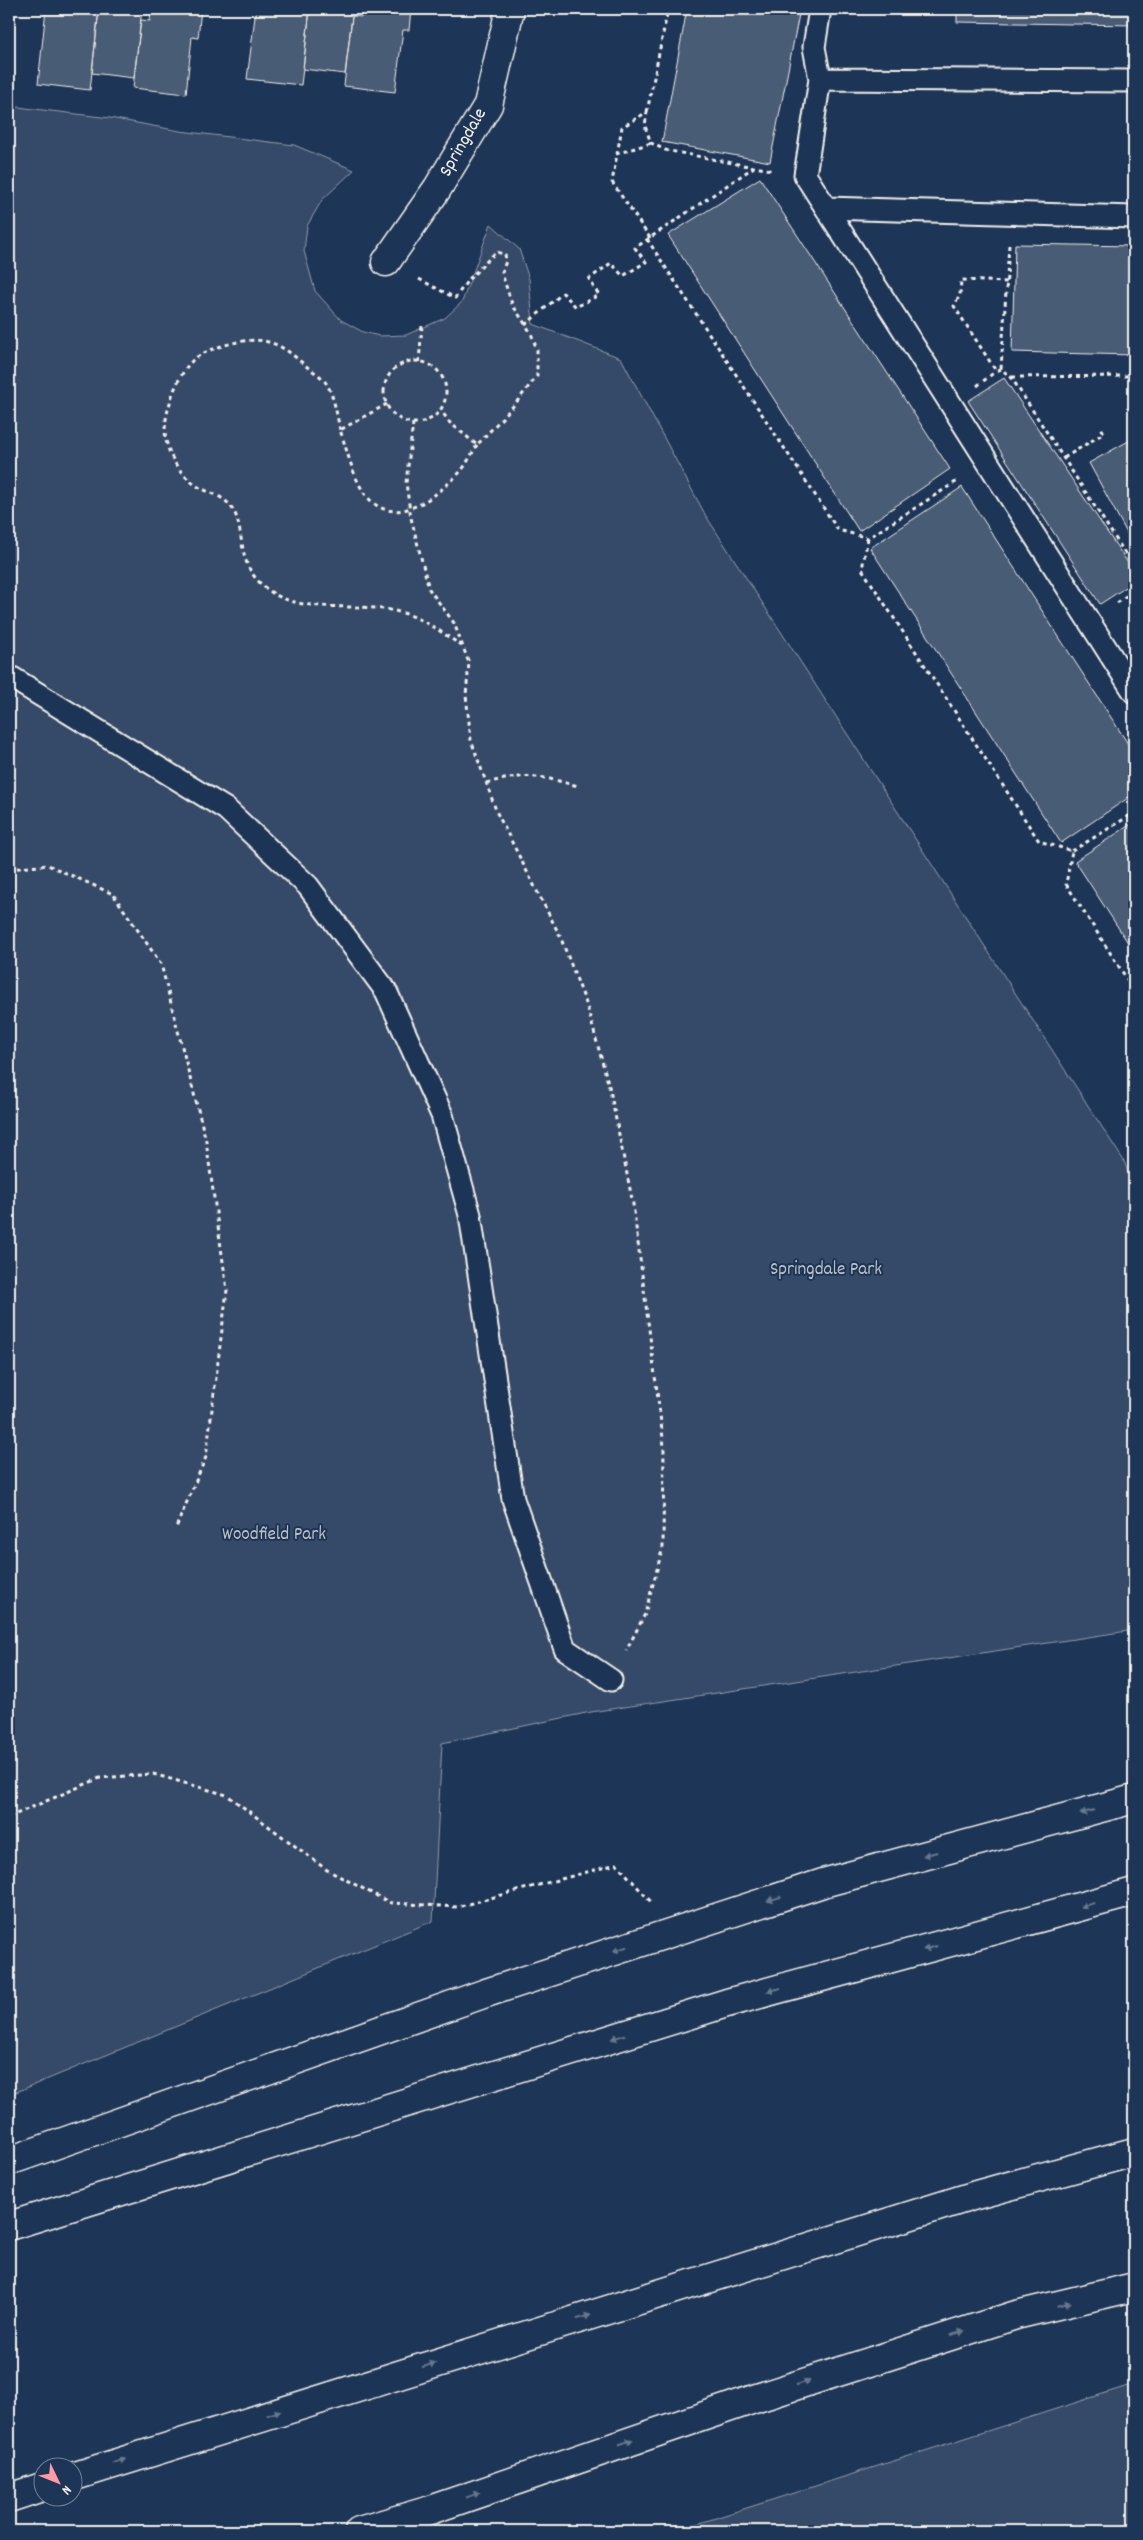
<svg xmlns="http://www.w3.org/2000/svg" width="1143" height="2540" font-family="Dekko,sans-serif">
<style>
.green{fill:#354a67;stroke:#949ea8}
.building{fill:#485b74;stroke:#f4f1e8}
.lines{fill:none;stroke-linecap:round;stroke-linejoin:round}
.service-casing{stroke:#f4f1e8;stroke-width:25}
.minor-casing{stroke:#f4f1e8;stroke-width:31}
.motorway-casing{stroke:#f4f1e8;stroke-width:31}
.path{stroke:#f4f1e8;stroke-width:3;stroke-dasharray:4 4;stroke-linecap:butt}
.service{stroke:#1d3557;stroke-width:21}
.minor{stroke:#1d3557;stroke-width:28}
.motorway{stroke:#1d3557;stroke-width:28}
.oneway{fill:#68778a}
.labels{text-anchor:middle;dominant-baseline:central;stroke-width:4;stroke-linejoin:round;paint-order:stroke}
.street-label{font-size:19px;fill:#f4f1e8;stroke:#1d3557}
.park-label{font-size:19px;fill:#bbbfc1;stroke:#1d3557}
</style>
<rect width="100%" height="100%" fill="#1d3557"/>
<filter id="ink" filterUnits="userSpaceOnUse"><feTurbulence type="fractalNoise" baseFrequency=".02" numOctaves="2"/><feDisplacementMap in="SourceGraphic" scale="10" xChannelSelector="R" yChannelSelector="G"/><feConvolveMatrix kernelMatrix="1 2 1 2 8 2 1 2 1" color-interpolation-filters="sRGB"/></filter>
<g filter="url(#ink)">
<!-- green -->
<path class="green" d="M9 106 110 118 180 131 294 145 354 170 322 200 307 226 304 251 315 291 341 320 363 332 379 336 406 335 445 318 462 302 491 224 519 249 529 279 533 324 621 358 706 516 1124 1161 1134 1189V1630L591 1712 442 1743 433 1921 9 2095Z
M1134 2384V2531H675Z"/>
<!-- building -->
<path class="building" d="M46 9H99L90 90 38 84Z
M99 9H142L134 78 92 73Z
M151 9H201L198 38 192 37 186 94 133 88 141 20 150 21Z
M256 9H310L301 85 247 79Z
M310 9H353L345 74 303 69Z
M363 9H411L409 30H403L395 92 344 86 352 16 362 17Z
M687 9H800L770 162 662 142Z
M957 9H1134V25L957 22Z
M760 178 950 469 859 531 668 235Z
M1015 244 1134 246V355L1012 352Z
M1004 378 1134 572V582L1100 604 968 401Z
M1134 438V546L1089 463Z
M962 487 1134 753V794L1061 843 870 548Z
M1134 822V952L1075 861Z"/>
<g class="lines">
<defs>
<path id="service" d="M820 79 814 47 820 9
M1134 81 820 79 805 175 1134 692
M826 208 1134 217
M9 676 226 809 308 886 386 991 442 1115 470 1215 513 1499 565 1649 611 1680"/>
<path id="minor" d="M386 262 437 189 488 105 510 9"/>
<path id="motorway" d="M9 2161 486 1993 823 1883 1134 1799
M9 2226 727 2003 1134 1892
M72 2477 976 2195 1134 2152
M9 2498 42 2487
M359 2531 427 2511 757 2398 1016 2315 1134 2287"/>
</defs>
<!-- service casing -->
<use href="#service" class="service-casing"/>
<!-- minor casing -->
<use href="#minor" class="minor-casing"/>
<!-- motorway casing -->
<use href="#motorway" class="motorway-casing"/>
<!-- path -->
<path class="path" d="M647 112 668 9
M616 154 651 143
M650 238 612 182 622 127 647 112 645 126 651 143 665 150 754 167
M647 239 838 530 868 538 959 480
M1009 245 1001 369 1011 377 1134 567
M419 279 455 298 468 280 496 252 505 254 506 261 502 272 504 280 512 304 531 333 537 350V376L515 404 477 445 449 422 441 410
M525 325 563 293 576 307 599 295 589 279 611 263 623 276 646 262 635 248 754 167 772 170
M384 392a31 31 0 1 1 62 0a31 31 0 1 1-62 0Z
M419 362 422 326
M1001 369 996 371 954 306 960 295 961 280 1007 282
M1012 377 1134 376
M977 386 996 371
M387 404 340 430C346 447 351 468 359 484 386 537 434 500 461 471 467 464 472 453 477 445
M413 423 406 483 411 518 429 589 454 623 469 663 466 695 471 740 497 813 560 936 587 1006 610 1090 633 1204 664 1446 663 1547 645 1614 626 1651
M340 430C337 416 334 395 326 383 322 376 312 371 306 366 293 355 281 344 264 341 246 337 207 348 193 360 183 369 173 390 170 403 166 415 163 431 167 444 172 463 184 478 200 488 211 493 225 497 232 508 244 526 238 555 254 576 288 621 351 599 399 612 421 617 443 633 462 646
M1064 458 1104 433 1100 426
M868 538 862 569 1039 841 1072 851 1066 884 1134 990
M1117 603 1134 590
M486 783C528 773 537 775 578 786
M1072 851 1134 813
M9 869 48 865 113 894 161 964 206 1141 227 1290 206 1457 175 1530
M9 1817 100 1778 153 1774 227 1795 327 1870 391 1903 457 1907 617 1864 651 1902"/>
<!-- service -->
<use href="#service" class="service"/>
<!-- minor -->
<use href="#minor" class="minor"/>
<!-- motorway -->
<use href="#motorway" class="motorway"/>
</g>
<!-- one-way arrows -->
<defs><path id="oneway-solid" d="M-6-.8H1V-3.2L6.5 0L1 3.2V.8H-6Z" transform="scale(1.25)"/></defs>
<g class="oneway">
<use href="#oneway-solid" transform="translate(1087 1812) rotate(165)"/>
<use href="#oneway-solid" transform="translate(930 1854) rotate(165)"/>
<use href="#oneway-solid" transform="translate(774 1899) rotate(162)"/>
<use href="#oneway-solid" transform="translate(1087 1905) rotate(165)"/>
<use href="#oneway-solid" transform="translate(930 1948) rotate(165)"/>
<use href="#oneway-solid" transform="translate(620 1949) rotate(162)"/>
<use href="#oneway-solid" transform="translate(774 1990) rotate(165)"/>
<use href="#oneway-solid" transform="translate(618 2037) rotate(163)"/>
<use href="#oneway-solid" transform="translate(1064 2304) rotate(-13)"/>
<use href="#oneway-solid" transform="translate(584 2317) rotate(-17)"/>
<use href="#oneway-solid" transform="translate(958 2333) rotate(-18)"/>
<use href="#oneway-solid" transform="translate(429 2365) rotate(-17)"/>
<use href="#oneway-solid" transform="translate(803 2383) rotate(-18)"/>
<use href="#oneway-solid" transform="translate(274 2413) rotate(-17)"/>
<use href="#oneway-solid" transform="translate(626 2442) rotate(-19)"/>
<use href="#oneway-solid" transform="translate(119 2461) rotate(-19)"/>
<use href="#oneway-solid" transform="translate(473 2495) rotate(-20)"/>
</g>
</g>
<g class="labels">
<!-- street labels -->
<g class="street-label">
<text transform="translate(464 143) rotate(-60)">Springdale</text>
</g>
<!-- park labels -->
<g class="park-label">
<text x="826" y="1270">Springdale Park</text>
<text x="274" y="1535">Woodfield Park</text>
</g>
</g>
<!-- margin -->
<rect width="1143" height="2540" fill="none" stroke="#1d3557" stroke-width="30"/>
<rect x="15" y="15" width="1113" height="2510" fill="none" stroke="#f4f1e8" stroke-width="2" filter="url(#ink)"/>
<!-- north arrow -->
<g transform="translate(58 2482) rotate(133)"><circle r="24" fill="#1d3557" stroke="#738091"/>
<path d="M0-4L9 19L0 12L-9 19Z" fill="#ff9aa2"/>
<text y="-8" font-size="14" font-weight="bold" text-anchor="middle" fill="#f4f1e8">N</text>
</g>
</svg>
